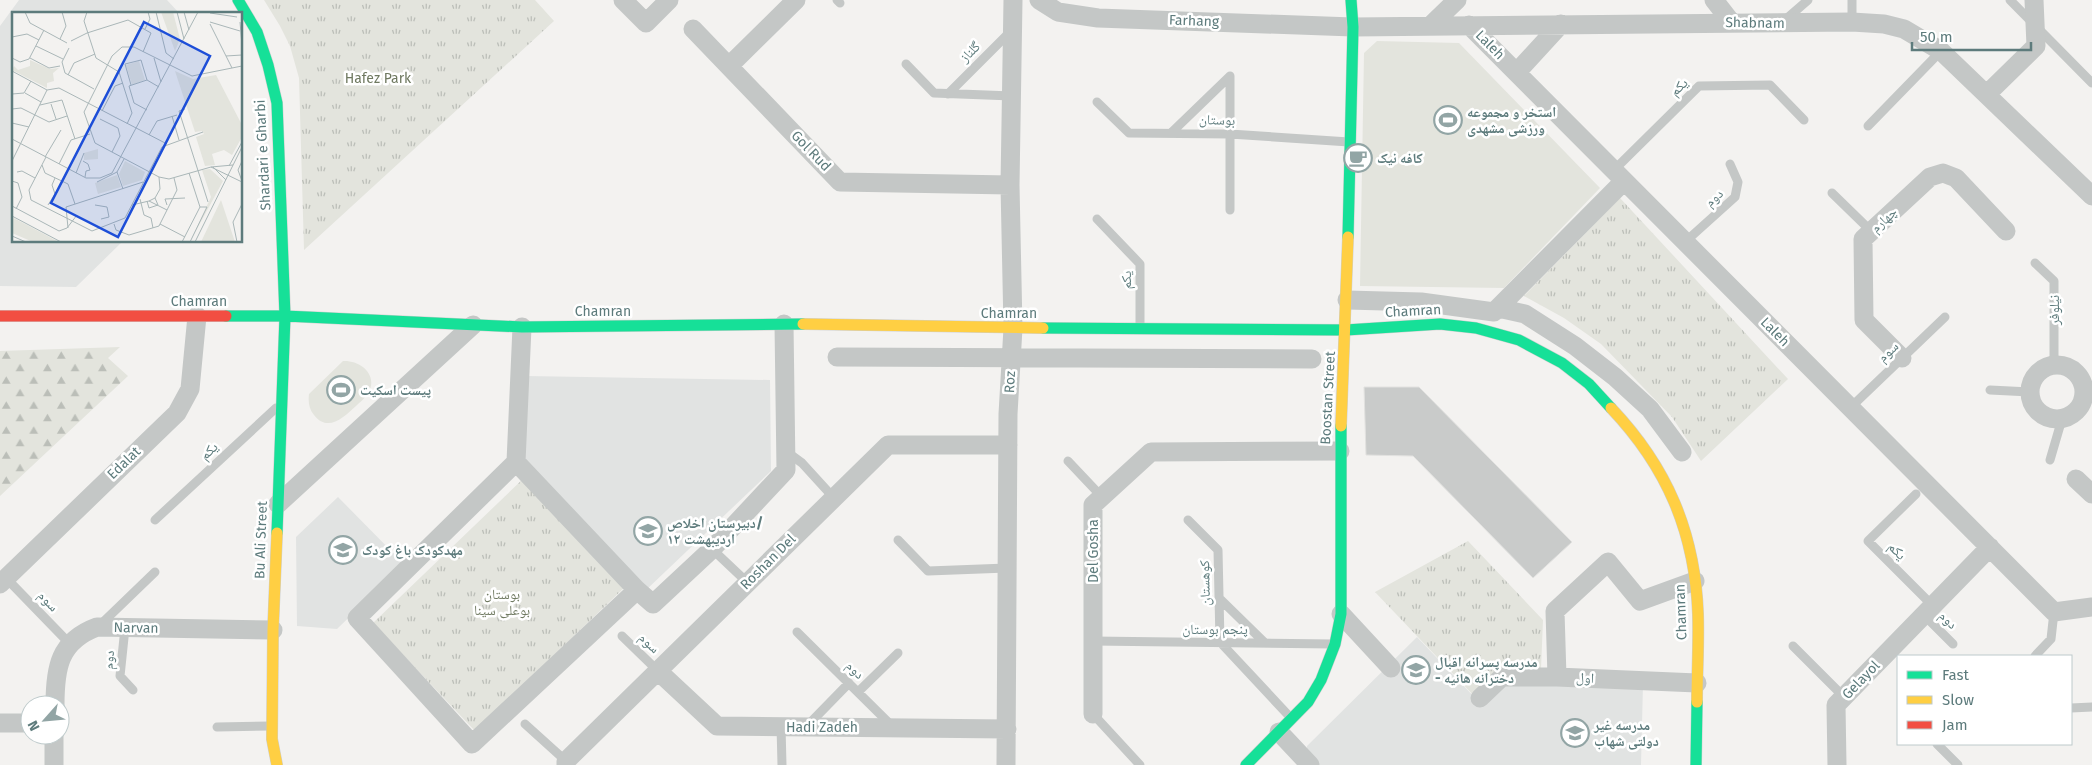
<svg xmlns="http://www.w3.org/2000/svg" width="2092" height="765" font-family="'Fira Sans','Noto Naskh Arabic',sans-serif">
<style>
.built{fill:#e1e3e2}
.grass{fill:url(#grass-tufts)}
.forest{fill:url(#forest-firs)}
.garden{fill:#e3e4dd}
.building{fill:#c9cbca;stroke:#e2e2e0}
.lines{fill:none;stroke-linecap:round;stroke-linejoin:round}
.fast-casing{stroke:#cecfce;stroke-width:12}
.slow-casing{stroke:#cecfce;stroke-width:12}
.jam-casing{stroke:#cecfce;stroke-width:12}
.lane{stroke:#c4c7c6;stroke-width:9}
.street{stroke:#c4c7c6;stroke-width:19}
.fast{stroke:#16e098;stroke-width:11}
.slow{stroke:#ffcf43;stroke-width:11}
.jam{stroke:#f24e42;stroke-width:11}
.labels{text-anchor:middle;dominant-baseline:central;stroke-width:5;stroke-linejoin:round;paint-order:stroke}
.street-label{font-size:14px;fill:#5d7b7c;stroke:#fff}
.park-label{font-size:14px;fill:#6f7960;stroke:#fff}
.poi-label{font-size:14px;font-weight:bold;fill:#5d7b7c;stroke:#fff;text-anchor:start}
.inset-road{fill:none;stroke:#aab7b8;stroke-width:1}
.view{fill:#1d4ed8;fill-opacity:0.15;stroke:#1d4ed8;stroke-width:2.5}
.inset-edge{fill:none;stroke:#5d7b7c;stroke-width:2.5}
</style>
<defs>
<pattern id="grass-tufts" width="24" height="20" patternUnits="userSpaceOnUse" patternTransform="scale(1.25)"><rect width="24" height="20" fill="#e3e4dd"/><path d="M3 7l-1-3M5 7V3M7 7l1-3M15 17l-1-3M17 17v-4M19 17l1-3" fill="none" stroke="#bbbeb8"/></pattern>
<pattern id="forest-firs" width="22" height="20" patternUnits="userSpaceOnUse" patternTransform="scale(1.25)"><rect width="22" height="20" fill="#e3e4dd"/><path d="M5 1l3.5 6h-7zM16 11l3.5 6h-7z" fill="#bbbeb8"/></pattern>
</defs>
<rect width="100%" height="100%" fill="#f3f2f0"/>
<!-- built -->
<path class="built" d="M19 0H167L180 14H14V241H123L76 287 0 286V26Z
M526 376 770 380 771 471 645 591 522 460Z
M338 497 404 564 337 629 297 626 296 537Z
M1417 637 1479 702 1503 681 1643 684 1641 765H1317L1307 755V746Z"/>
<!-- grass -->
<path class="grass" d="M264 0H535L554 21 304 250 299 78 290 46 280 26Z
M1620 198 1788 379 1701 461 1672 417 1601 344 1564 318 1524 296Z
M524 478 627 585 475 731 373 623Z
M1468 541 1543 620 1541 669 1476 698 1375 592Z"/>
<!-- forest -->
<path class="forest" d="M120 347 108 358 128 376 0 496V351Z"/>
<!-- garden -->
<path class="garden" d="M1377 41 1459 43 1600 188 1504 288 1360 286 1364 53Z
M343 361C361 360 380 376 367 395 364 399 359 403 356 406 344 417 328 433 314 415 309 409 308 402 309 394Z"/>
<!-- building -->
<path class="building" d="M1364 387H1419L1572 542 1533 578 1413 456 1366 455Z"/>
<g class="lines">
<defs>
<path id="fast" d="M238 0 257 32 268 65 277 103 285 316 277 533
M1348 237 1353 27 1351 0
M226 316H285L522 327 803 324
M1043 328 1346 330 1440 324 1476 328 1519 340 1562 363 1589 384 1611 408
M1246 765 1308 702 1321 680 1335 644 1341 614V426
M1696 765 1697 702"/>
<path id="slow" d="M803 324 1043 328
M1611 408C1667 467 1695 532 1698 614 1699 643 1697 673 1697 702
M1341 426 1348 237
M277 533 273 630 272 739 277 765"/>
<path id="jam" d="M0 316H226"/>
</defs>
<!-- fast casing -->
<use href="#fast" class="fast-casing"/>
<!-- slow casing -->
<use href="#slow" class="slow-casing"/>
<!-- jam casing -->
<use href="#jam" class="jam-casing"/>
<!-- lane -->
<path class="lane" d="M837 0 840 3
M2010 0 2092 83
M1785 20 1808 0
M1852 22V0
M906 64 934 93 1012 96
M948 94 1011 31
M1097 102 1129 133 1230 134 1349 142
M1868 126 1941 51
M1171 133 1230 76V210
M1614 170 1699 86 1770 85 1804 120
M1832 193 1871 231
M1097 219 1140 264V327
M1685 242 1735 197 1738 182 1730 164
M2035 263 2054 281V365
M1990 390 2030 392
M1850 408 1945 317
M787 452 802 463 833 497
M2050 460 2062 419
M1068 461 1102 497
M1916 494 1868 541 1933 606
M155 520 276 408
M1188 520 1218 550 1220 642 1290 717
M898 540 928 571 1007 568
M712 549 748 583
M6 578 70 644
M1219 598 1265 643
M1924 615 1953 644
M99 626 155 572
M125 628 120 676 133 690
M797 632 892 726
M622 636 658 671
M1093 641 1333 644
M1793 646 1844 697
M2035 656 2051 639 2054 612
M858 692 898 653
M2071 708 2092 707
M1093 714 1140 765
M525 724 566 761
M808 725 849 683
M781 726 782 765
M217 727 270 726
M1937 744 1958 765"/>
<!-- street -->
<path class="street" d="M623 0 646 23 669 0
M1039 0 1058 12 1098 18 1353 27 1852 22 1884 24 1904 29 1941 51 2092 196
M1714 0 1732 23
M1469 25 2054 612 2092 607
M1430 26 1457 0
M693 29 840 182 1010 185
M729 66 796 0
M1517 72 1561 24
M1987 94 2036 46 2034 0
M1347 300 1421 302 1494 312 1624 181
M1498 308 1525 314 1575 346 1615 377 1650 409 1682 452
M522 327 516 462 357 618 472 744 637 590
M837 357 1312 359
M1902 358 1864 320 1863 239 1930 177 1943 173 1956 178 2006 231
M2030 392a27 27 0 1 1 54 0a27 27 0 1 1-54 0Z
M516 462 637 590 653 604 712 549 786 470 784 324
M2076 479 2092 494
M278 504 473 325
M0 584 177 413 190 389 197 316
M1341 614 1391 668
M658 671 717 726 1007 729
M1557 677 1555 611 1608 562 1640 601 1695 581
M1480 698 1502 677H1557L1697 683
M55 705C55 668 59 641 97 627L273 630
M1093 714V505L1151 452 1340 451
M0 723H30
M1279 732 1310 765
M54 765V735
M566 765V761L888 445H1008
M1006 765 1008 414 1013 328 1010 185 1013 0
M1837 765 1836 705 1990 547"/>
<!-- fast -->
<use href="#fast" class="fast"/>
<!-- slow -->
<use href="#slow" class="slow"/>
<!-- jam -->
<use href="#jam" class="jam"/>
</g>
<!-- icons -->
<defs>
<symbol id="stadium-ring" viewBox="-11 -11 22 22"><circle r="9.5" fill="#fff" stroke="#92a5a5" stroke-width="1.5"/><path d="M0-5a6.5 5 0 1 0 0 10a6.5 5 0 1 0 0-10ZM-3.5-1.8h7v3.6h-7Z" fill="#92a5a5"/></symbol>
<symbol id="cafe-ring" viewBox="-11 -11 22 22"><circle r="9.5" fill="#fff" stroke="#92a5a5" stroke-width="1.5"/><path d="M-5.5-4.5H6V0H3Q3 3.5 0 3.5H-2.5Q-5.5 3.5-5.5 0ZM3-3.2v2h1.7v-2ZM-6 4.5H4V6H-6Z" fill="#92a5a5"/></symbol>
<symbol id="school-ring" viewBox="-11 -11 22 22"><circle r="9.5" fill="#fff" stroke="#92a5a5" stroke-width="1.5"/><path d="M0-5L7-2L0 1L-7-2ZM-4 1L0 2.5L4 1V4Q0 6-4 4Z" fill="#92a5a5"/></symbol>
</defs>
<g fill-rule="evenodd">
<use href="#stadium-ring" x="1432" y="104" width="32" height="32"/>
<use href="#cafe-ring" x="1342" y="142" width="32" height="32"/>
<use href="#stadium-ring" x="325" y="374" width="32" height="32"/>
<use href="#school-ring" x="632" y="515" width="32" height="32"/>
<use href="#school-ring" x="327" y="534" width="32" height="32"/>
<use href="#school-ring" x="1400" y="654" width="32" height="32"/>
<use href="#school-ring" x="1559" y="717" width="32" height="32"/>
</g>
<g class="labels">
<!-- street labels -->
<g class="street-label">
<text transform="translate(1194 21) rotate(2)">Farhang</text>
<text transform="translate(1755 23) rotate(1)">Shabnam</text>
<text transform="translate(1490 45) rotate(45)">Laleh</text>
<text transform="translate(970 52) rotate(-45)">گلناز</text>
<text transform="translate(1679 87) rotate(-43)">یکم</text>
<text transform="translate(1217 120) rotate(2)">بوستان</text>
<text transform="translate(811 151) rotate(46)">Gol Rud</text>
<text transform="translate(263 155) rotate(-93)">Shardari e Gharbi</text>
<text transform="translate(1714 198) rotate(-42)">دوم</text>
<text transform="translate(1884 220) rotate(-43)">چهارم</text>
<text transform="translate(1126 280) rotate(-90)">یکم</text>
<text x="199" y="301">Chamran</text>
<text transform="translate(2054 310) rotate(-90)">نیلوفر</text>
<text x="603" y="311">Chamran</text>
<text transform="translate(1413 311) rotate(-3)">Chamran</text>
<text x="1009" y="313">Chamran</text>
<text transform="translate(1775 332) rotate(45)">Laleh</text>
<text transform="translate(1888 352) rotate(-44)">سوم</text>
<text transform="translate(1010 382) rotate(-87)">Roz</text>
<text transform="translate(1328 398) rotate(-87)">Boostan Street</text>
<text transform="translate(209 451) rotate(-43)">یکم</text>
<text transform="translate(124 463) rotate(-44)">Edalat</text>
<text transform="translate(261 540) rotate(-88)">Bu Ali Street</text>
<text transform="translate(1093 551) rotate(-90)">Del Gosha</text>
<text transform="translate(1897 551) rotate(45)">یکم</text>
<text transform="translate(768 562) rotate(-45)">Roshan Del</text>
<text transform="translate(1205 583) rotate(-91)">کوهستان</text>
<text transform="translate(48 601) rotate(46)">سوم</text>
<text transform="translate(1681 612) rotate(-92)">Chamran</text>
<text transform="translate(1948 620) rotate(45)">دوم</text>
<text transform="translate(136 628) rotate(1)">Narvan</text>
<text x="1215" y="629">پنجم بوستان</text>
<text transform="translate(649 643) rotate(43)">سوم</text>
<text transform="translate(109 660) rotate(-87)">دوم</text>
<text transform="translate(855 670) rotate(45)">دوم</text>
<text transform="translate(1585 678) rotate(3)">اول</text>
<text transform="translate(1861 680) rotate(-46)">Gelayol</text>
<text x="822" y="727">Hadi Zadeh</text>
</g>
<!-- park labels -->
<g class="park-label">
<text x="378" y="78">Hafez Park</text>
<text x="502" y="594">بوستان<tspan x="502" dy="16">بوعلی سینا</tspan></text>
</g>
<!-- poi labels -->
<g class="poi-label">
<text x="1467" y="112">استخر و مجموعه<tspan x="1467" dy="16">ورزشی مشهدی</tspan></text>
<text x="1377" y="158">کافه نیک</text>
<text x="360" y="390">پیست اسکیت</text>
<text x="667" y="523">دبیرستان اخلاص/<tspan x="667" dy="16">۱۲ اردیبهشت</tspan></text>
<text x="362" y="550">مهدکودک باغ کودک</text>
<text x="1435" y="662">مدرسه پسرانه اقبال<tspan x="1435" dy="16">- دخترانه هانیه</tspan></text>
<text x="1594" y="725">مدرسه غیر<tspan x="1594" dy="16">دولتی شهاب</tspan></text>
</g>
</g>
<!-- overview -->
<g transform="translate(12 12)">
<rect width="230" height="230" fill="#f3f2f0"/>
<path d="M18 48 38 57 47 56 41 61 42 69 35 71V76L0 58 2 54 6 58 18 54ZM127 49 133 68 120 73 114 53ZM163 59 181 67 204 63 230 113V125L220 143 212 138 200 142 203 153 193 154 184 125 192 122 190 119 183 120ZM86 137V147L72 148V141ZM198 157 211 169 178 230 199 185 190 158ZM105 163 109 175 86 182 83 171ZM209 188 223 230H189ZM0 205 47 230H21L0 221Z" fill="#e3e4dd"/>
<path d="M149 0H161L168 27 163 39Z" fill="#e3e4dd"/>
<path d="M113 149 133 160 130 168 111 174 107 162Z" fill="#e3e4dd"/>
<path class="inset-road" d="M13 0 18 11 55 31M75 0 72 9 84 46 107 60 120 101 115 112M144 0 154 41 162 47M165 0 172 27M172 0 177 18M198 1 225 5M198 10 228 19M228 10 230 33M198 12 220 56M133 17 138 7 136 0M0 25 15 22 27 28M48 27 54 14 50 0M59 29 75 21 116 8 139 21 131 40M24 34 51 47M57 36 50 50 53 61 82 77M214 44 230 43M0 46 8 50 17 47 32 18M18 46 37 56 48 54M142 46 149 70M230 54 180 64 122 35H110L100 44 72 100 83 131 147 165 157 167 199 155 230 170M0 59 35 78M56 63 62 51 83 42M135 68 117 74 122 91 135 98M119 73 113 52 129 48 135 68 147 75M35 78 47 76 155 132M13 81 29 90M0 82 12 81 19 69M39 92 44 107M28 93 50 88 63 127M0 97 9 96 37 110 55 104M173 97 167 99 196 190M90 99 103 74 111 71M160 104 167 128M88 107 106 116 108 124 100 140M0 111 17 115M137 123 145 109 165 103M0 127 74 166H88L100 161 186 0M33 145 49 118M34 145 17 178 19 188 80 219 113 206 150 135 191 120M0 149 35 78M71 149 76 152 78 158 74 159 73 165M230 149 226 158 230 169M47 152 59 128 78 122M30 153 33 161 56 172 63 192M217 154 230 130M199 155 221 153M201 155 214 168M5 160 10 159 23 166M64 161 72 141M0 169 6 171 10 185 4 197M85 170 105 160M111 177 105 160 112 147M143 186 148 177 147 165M128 187 132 203 139 206 141 216M135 189 137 196 146 193 143 186 137 189M36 193 43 182 40 173 43 166M83 193 95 195 97 205 89 207M120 193 137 189 155 198M155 193 153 187 173 186M0 194 47 219 55 216 65 203M0 204 49 230M102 212 104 218 117 223 147 214 165 178 162 166M148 212 173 225M56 216 54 195 131 170M0 224 14 230M170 230 188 195 177 161M178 230 195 195H188M183 230 230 135M225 230 221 210 230 192"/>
<path class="view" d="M132 10 198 44 106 225 39 191Z"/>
<rect width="230" height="230" class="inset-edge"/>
</g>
<!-- legend -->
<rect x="1897" y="655" width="175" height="90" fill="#ffffff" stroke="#becacb"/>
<rect x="1907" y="671" width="25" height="8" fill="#16e098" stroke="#becacb"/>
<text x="1942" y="680" font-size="15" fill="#5d7b7c">Fast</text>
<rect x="1907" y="696" width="25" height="8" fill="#ffcf43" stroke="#becacb"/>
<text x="1942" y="705" font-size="15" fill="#5d7b7c">Slow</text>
<rect x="1907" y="721" width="25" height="8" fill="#f24e42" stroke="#becacb"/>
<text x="1942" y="730" font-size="15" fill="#5d7b7c">Jam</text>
<!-- north arrow -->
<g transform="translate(45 720) rotate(243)"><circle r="24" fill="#ffffff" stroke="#becacb"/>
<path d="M0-4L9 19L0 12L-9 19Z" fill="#92a5a5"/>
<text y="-8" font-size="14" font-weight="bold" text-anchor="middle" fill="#5d7b7c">N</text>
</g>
<!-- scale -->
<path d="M1912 42v8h119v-8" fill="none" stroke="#5d7b7c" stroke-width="2.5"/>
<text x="1920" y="42" font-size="15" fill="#5d7b7c" stroke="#ffffff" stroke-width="4" paint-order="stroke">50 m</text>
</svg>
